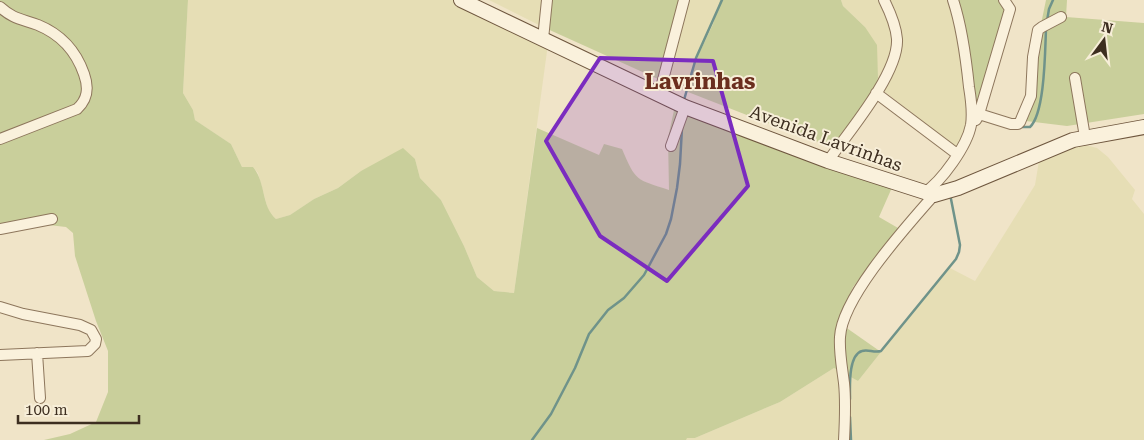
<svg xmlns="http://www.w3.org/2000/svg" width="1144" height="440" font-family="'Roboto Serif',serif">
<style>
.farmland{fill:#e6deb5}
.green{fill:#c9cf9b}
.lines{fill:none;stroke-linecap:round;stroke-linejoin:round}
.stream{stroke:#6f938a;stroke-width:2.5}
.street-casing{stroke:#8d765c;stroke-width:12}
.secondary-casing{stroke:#6f573f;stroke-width:16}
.street{stroke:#faf1dc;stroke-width:10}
.secondary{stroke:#faf1dc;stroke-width:14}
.marked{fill:#7b2cbf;fill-opacity:0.2;stroke:#7b2cbf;stroke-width:4;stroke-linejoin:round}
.labels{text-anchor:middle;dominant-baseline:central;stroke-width:4;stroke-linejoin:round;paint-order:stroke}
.street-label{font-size:18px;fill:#3d2e20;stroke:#f7eed8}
.district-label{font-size:22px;font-weight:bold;fill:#6b2e1e;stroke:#f7eed8}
</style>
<rect width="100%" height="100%" fill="#f0e4c8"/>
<!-- farmland -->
<path class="farmland" d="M188 0H459L548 44 514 293 494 291 477 277 464 246 441 200 420 178 415 159 361 171 338 188 314 199 290 215 276 219 269 213 258 173 253 167H242L231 144 195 120 193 110 183 93Z
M489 0H547L543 27Z
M680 0H720L713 24 690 73 688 92 658 79Z
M841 0H953L974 116 956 147 876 85 878 78 877 65 865 27 843 6Z
M1070 141 1097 148 1108 157 1135 190 1132 199 1144 214V440H686V438H695L780 402 834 368 858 381 948 267 975 281 1035 185 1041 149Z"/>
<!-- green -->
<path class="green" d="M0 0H188L183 93 193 110 195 120 231 144 242 167H253C266 182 261 206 276 219L290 215 314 199 338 188 361 171 403 148 415 159 420 178 441 200 464 246 477 277 494 291 514 293 537 128 599 155 604 144 622 149C636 182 636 179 669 190L668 138 676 101 894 183 879 217 898 228 853 287 844 309 841 324 881 352 858 381 834 368 780 402 695 438H687L686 440H44L70 434 96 422 108 392V351L96 321 75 256 73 233 66 227 40 224 0 227Z
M547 0H680L658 79 543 27Z
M720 0H841L843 6 865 27 877 45 878 78 873 94 832 146 806 138 688 92 690 73 713 24Z
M953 0H1006V10L974 116Z
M1046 0H1067L1066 17 1144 23V114L1067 126 1026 121 1040 29Z"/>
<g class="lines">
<!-- stream -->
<path class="stream" d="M1047 21 1049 9 1053 0
M684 100 696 58 722 0
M1019 127H1030C1045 113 1045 51 1046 29
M850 399C850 387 848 355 862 351 868 349 874 353 881 351L956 259 959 252 960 245 950 194
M850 417 851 440
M532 440 551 414 575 368 589 334 608 310 624 298 644 275 666 234 671 219 677 188 680 164 682 128"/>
<defs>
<path id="street" d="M0 7C13 19 22 19 38 25 60 34 76 51 84 74 89 88 88 99 77 109L0 139
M543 39 547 0
M1075 78 1085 137
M876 93 957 154
M659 95 684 0
M979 114 1011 124H1018L1020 122 1031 96 1033 57 1038 30 1042 27 1061 17
M976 120 979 114 1010 9 1004 0
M671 146 685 107
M828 161C848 133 899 73 897 39 896 25 890 12 884 0
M924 193C942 181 967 146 971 125 973 112 971 99 969 87 966 58 962 27 953 0
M0 229 52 219
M0 307 23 314 80 325 91 330 96 339 95 344 88 351 0 355
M37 353 40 398
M844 440C845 421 846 402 844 383 842 367 839 352 840 337 842 297 907 226 934 195"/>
<path id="secondary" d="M461 0 685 107 828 161 934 195 958 188 1073 140 1144 127"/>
</defs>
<!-- street casing -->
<use href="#street" class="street-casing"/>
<!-- secondary casing -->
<use href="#secondary" class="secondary-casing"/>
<!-- street -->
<use href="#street" class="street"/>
<!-- secondary -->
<use href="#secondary" class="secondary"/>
</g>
<!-- marked area -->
<path class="marked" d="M600 58 713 61 748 186 667 281 600 236 546 141Z"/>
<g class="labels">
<!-- street labels -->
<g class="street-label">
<text transform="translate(826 138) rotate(20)">Avenida Lavrinhas</text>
</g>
<!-- district labels -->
<g class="district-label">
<text x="700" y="81">Lavrinhas</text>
</g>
</g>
<!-- north arrow -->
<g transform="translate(1104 40) rotate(15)" stroke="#f7eed8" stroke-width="4" paint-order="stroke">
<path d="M0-4L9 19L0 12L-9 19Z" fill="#3d2e20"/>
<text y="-8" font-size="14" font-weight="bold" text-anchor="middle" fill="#3d2e20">N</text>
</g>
<!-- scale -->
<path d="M18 415v8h121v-8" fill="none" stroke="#3d2e20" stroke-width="2.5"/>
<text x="25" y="415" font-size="15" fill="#3d2e20" stroke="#f7eed8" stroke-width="4" paint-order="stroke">100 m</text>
</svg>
